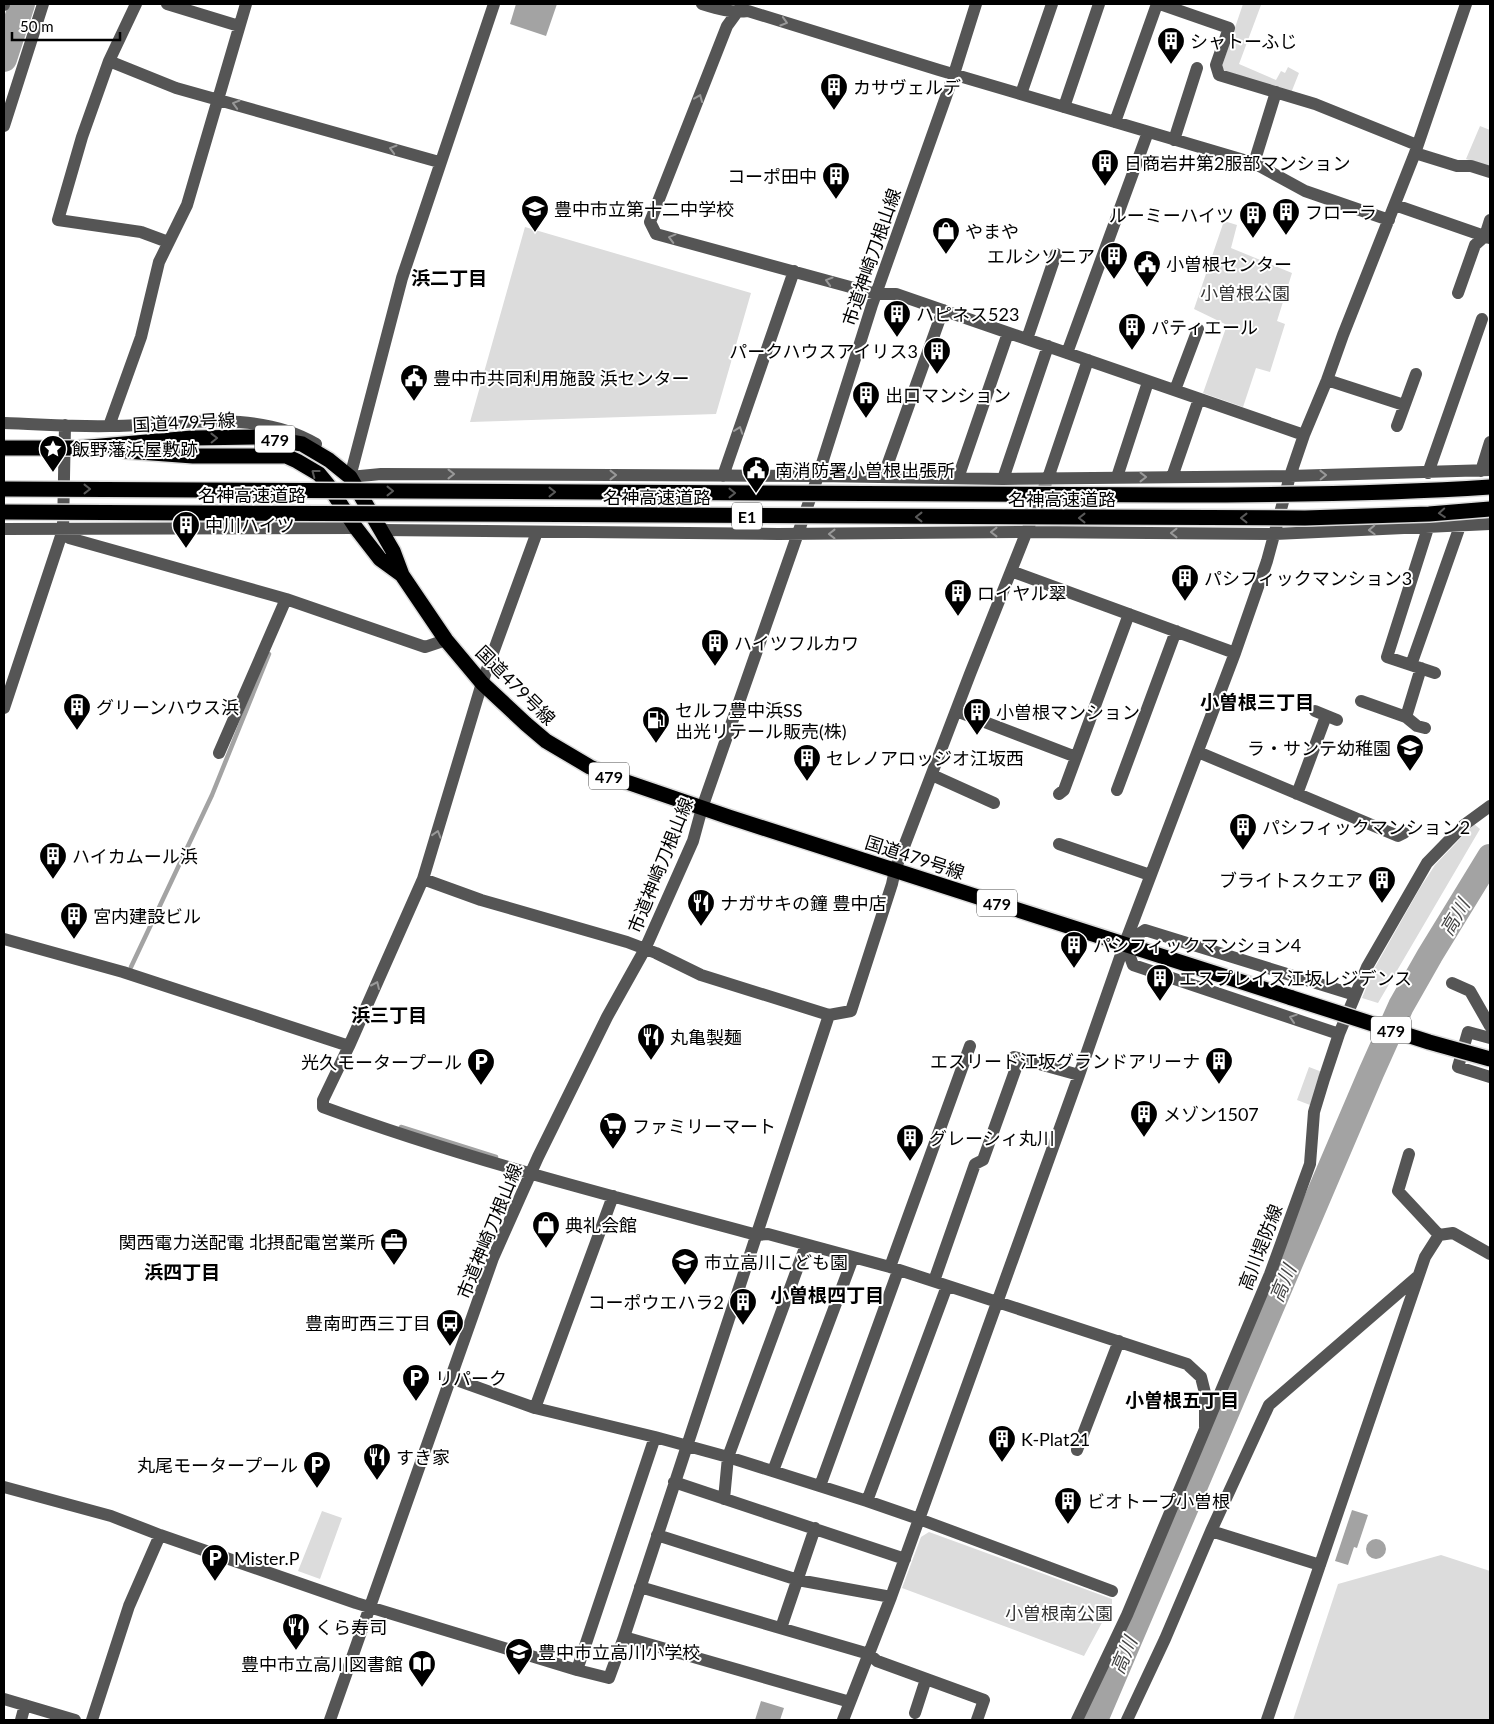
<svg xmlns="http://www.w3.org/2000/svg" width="1494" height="1724" font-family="Lato,'Noto Sans JP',sans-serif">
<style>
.green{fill:#dcdcdc}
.water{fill:#a3a3a3}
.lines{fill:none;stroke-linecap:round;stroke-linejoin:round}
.stream{stroke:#a3a3a3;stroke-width:4.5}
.river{stroke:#a3a3a3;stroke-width:26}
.highway-casing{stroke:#dbdbdb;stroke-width:18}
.minor{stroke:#555;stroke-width:12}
.highway{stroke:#000;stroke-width:15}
.highway-bridge-casing{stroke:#dbdbdb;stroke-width:18;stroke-linecap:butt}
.highway-bridge{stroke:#000;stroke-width:15}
.oneway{stroke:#999}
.oneway2{stroke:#595959}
.labels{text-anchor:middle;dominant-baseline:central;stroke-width:4;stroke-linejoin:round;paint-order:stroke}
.shield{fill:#fff;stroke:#4c4c4c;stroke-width:1}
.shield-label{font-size:16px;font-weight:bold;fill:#000}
.poi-label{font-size:18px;fill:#000;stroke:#fff;text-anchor:start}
.street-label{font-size:18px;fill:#000;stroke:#fff}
.park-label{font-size:18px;fill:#333;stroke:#fff}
.neighbourhood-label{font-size:19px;font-weight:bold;fill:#000;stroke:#fff}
.water-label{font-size:19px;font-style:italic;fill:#444;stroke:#fff}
</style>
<rect width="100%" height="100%" fill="#fff"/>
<!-- green -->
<path class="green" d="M1243 4 1261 5 1239 64 1276 80 1281 71 1285 73 1288 67 1299 73 1291 93 1225 73 1222 66Z
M1480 126 1490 130V167L1466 159Z
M1224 221 1237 225 1231 248 1292 273 1277 321 1285 324 1270 372 1256 368 1243 407 1203 393 1227 325 1194 309Z
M525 227 751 293 716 414 470 422Z
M1474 824 1480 829 1378 1003 1362 998 1374 969 1420 888 1435 865Z
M1309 1067 1322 1072 1310 1105 1297 1100Z
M322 1511 342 1518 320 1579 298 1571Z
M929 1532 1112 1599V1604L1084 1656 902 1588 921 1537Z
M1441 1555 1490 1571V1720H1293L1338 1584Z"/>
<!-- water -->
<path class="water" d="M516 4H557L546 36 510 24Z
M1352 1510 1368 1515 1357 1548 1354 1547 1348 1565 1335 1561Z
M1366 1549a10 10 0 1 1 20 0a10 10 0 1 1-20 0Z
M761 1701 784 1708 780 1720H755Z"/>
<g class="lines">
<!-- stream -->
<path class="stream" d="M131 967 212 795 269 654
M401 1127 496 1157"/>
<!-- river -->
<path class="river" d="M4 59 22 4
M1095 1720 1371 1073 1401 1006 1430 955 1490 857"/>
<defs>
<path id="highway" d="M78 448 192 438 263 437 302 444 329 460 350 477 393 551 402 575 446 640 482 683 526 724 546 741 590 767 615 778 729 817 1292 998
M125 451 193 456H286L297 461 319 474 328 485 356 528 380 559 402 575"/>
</defs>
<!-- highway casing -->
<use href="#highway" class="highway-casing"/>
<!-- minor -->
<path class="minor" d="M136 4 109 61 82 137 58 220 141 232 168 242
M167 4 239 26
M702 4C718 9 731 13 748 11L939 70 1254 163 1305 191 1389 220
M743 4 727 26 650 222 656 234 876 294H896L1304 435
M1160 4 1229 28 1216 65 1219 75 1315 104 1417 145
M4 5V4
M109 61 176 88 439 162
M1021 94 1052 4
M1064 107 1099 4
M1115 122 1157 4
M4 126 43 4
M1174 140 1197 68
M1415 153 1457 166H1471L1490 172
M1254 163 1276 92
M1395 205 1490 238
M1458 293 1475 245 1485 236 1490 220
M1027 339 1056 254
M1067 353 1148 132
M1327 380 1404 405
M1175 390 1198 329
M4 423C39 424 75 427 110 426 177 425 256 408 316 444
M109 426 141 337 159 262 187 205 246 4
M1397 426 1416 374
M1481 471 1490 442
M1428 473 1482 319
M723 476 794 271
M350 477 381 474 818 476 1003 479 1290 476 1490 470
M350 477 402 278 494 4
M883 477 943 310
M1117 477 1148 382
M1172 477 1199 399
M958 478 1008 333
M1003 479 1048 346
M1428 528 1387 657 1435 673
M4 529 356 528
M63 530 69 538 286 599 425 647 446 640
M381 530 778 534 1026 532 1275 534 1490 524
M1011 571 1235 653
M1411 665 1460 526
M1361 701 1406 717 1417 726 1425 728
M4 708 63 530 65 425
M956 711 1076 757
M1315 711 1337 720
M1406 717 1421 668
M1198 752 1398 836 1404 833
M219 753 286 599
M932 775 994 803
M1117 790 1176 631
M1059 794 1064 790 1129 614
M1297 794 1326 716
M1059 844 1150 875
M423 879 481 900 627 942 656 953 701 975 829 1015
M4 939 123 972 349 1046 323 1100V1107C465 1159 612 1196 757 1235L768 1234 890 1267 1187 1364 1201 1377 1205 1393V1427
M1452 983 1470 991 1490 1026
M1339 1034 1133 965 1125 943 1145 930 1355 995
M1490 1038 1468 1032 1458 1067 1490 1077
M349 1046 423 879 482 683 537 532
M1014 1057 1079 1075
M1409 1154 1398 1191 1439 1235
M890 1267 970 1046
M934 1281 975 1164 983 1160 1016 1068
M451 1378 535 1408 655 1437 728 1457 867 1501 919 1519 1112 1591
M535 1408 613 1196
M1077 1450 1119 1341
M773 1471 853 1258
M674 1482 905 1559
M820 1486 898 1271
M4 1487 111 1516 160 1535 356 1603 577 1670 609 1678 624 1637 850 1702
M724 1499 728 1457 806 1245
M867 1501 947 1286
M1211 1531 1320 1565
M657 1535 798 1580 891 1597
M640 1587 869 1654 877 1661 984 1700 977 1720
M781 1628 815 1528
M624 1637C691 1429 762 1223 829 1015L851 1011 892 884 895 870 970 674 1048 478 1088 360
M577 1670 655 1437
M4 1699 75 1720
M915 1713 926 1679
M21 1720 25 1705
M92 1720 129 1606 160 1535
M330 1720 493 1258 538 1157 607 1017 645 949 693 841 702 808 818 476 872 305 954 74 976 4
M843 1720 891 1597 1079 1075 1125 943 1235 653 1267 561 1290 476 1304 435 1327 380 1343 335 1415 153 1466 4
M1077 1720 1127 1615 1270 1274 1310 1164 1314 1112 1324 1079 1339 1034 1367 967 1427 863 1464 825 1490 806
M1127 1720 1165 1639 1211 1531 1269 1405 1417 1277
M1267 1720 1425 1257 1439 1235 1453 1233 1490 1254"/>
<!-- highway -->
<use href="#highway" class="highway"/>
<defs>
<path id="highway-bridge" d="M4 448H78
M4 489 1177 495C1282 495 1386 494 1490 487
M4 512 1305 518 1429 514 1490 509
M1292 998 1429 1042 1490 1059"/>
</defs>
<!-- highway-bridge casing -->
<use href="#highway-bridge" class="highway-bridge-casing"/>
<!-- highway-bridge -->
<use href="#highway-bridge" class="highway-bridge"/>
</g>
<!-- one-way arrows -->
<defs><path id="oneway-chevron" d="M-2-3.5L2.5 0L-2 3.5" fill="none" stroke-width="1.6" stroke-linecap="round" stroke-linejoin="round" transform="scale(1.25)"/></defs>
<g class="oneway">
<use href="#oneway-chevron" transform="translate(784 22) rotate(17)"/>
<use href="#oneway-chevron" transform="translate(699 98) rotate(-68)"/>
<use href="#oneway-chevron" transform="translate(236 104) rotate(-164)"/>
<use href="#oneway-chevron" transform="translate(393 149) rotate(-164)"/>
<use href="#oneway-chevron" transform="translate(672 238) rotate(-165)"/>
<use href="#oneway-chevron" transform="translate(829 281) rotate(-164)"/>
<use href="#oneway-chevron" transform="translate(739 430) rotate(-71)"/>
<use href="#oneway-chevron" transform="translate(451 474)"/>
<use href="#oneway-chevron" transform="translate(613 475)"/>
<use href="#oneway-chevron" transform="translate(1323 475) rotate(-1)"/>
<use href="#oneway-chevron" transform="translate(1143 477)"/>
<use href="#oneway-chevron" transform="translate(1372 530) rotate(178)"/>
<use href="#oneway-chevron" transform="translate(994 532) rotate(180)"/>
<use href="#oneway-chevron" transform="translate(1174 533) rotate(-180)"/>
<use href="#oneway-chevron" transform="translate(832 534) rotate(180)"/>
<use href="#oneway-chevron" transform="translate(437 834) rotate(-73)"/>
<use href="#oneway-chevron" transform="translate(376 985) rotate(-66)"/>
<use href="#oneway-chevron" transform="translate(1293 1018) rotate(-162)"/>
</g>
<g class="oneway2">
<use href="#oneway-chevron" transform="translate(214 438) rotate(-1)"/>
<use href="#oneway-chevron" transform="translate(315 473) rotate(-143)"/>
<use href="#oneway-chevron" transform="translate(87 489)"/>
<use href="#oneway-chevron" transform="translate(390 491)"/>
<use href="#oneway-chevron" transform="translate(552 492)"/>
<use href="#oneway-chevron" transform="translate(732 493)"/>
<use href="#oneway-chevron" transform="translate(1442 513) rotate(176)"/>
<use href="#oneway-chevron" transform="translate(919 517) rotate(-180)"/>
<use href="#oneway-chevron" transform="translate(1082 518) rotate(-180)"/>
<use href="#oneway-chevron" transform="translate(1244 518) rotate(180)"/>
</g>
<!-- icons -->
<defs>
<symbol id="building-pin" viewBox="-11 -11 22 30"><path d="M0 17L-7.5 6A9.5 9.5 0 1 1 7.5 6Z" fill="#000" stroke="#fff"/><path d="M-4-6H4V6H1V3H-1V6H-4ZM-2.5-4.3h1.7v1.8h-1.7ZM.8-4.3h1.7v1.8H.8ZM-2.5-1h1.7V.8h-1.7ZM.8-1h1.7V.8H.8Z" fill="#fff"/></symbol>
<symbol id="school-pin" viewBox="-11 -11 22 30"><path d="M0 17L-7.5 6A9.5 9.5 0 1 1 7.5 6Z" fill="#000" stroke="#fff"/><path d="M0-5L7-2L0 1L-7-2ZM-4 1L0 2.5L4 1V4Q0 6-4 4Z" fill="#fff"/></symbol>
<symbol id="shop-pin" viewBox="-11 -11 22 30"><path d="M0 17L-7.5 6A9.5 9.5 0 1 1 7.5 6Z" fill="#000" stroke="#fff"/><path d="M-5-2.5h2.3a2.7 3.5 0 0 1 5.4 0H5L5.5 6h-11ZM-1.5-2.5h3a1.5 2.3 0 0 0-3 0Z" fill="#fff"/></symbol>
<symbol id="civic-pin" viewBox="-11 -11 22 30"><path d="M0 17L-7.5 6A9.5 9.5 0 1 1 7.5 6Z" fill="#000" stroke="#fff"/><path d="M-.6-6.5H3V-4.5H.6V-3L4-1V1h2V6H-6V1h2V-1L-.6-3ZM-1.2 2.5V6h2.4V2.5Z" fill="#fff"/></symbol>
<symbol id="sight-pin" viewBox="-11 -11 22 30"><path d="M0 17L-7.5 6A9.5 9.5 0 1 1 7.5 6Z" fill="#000" stroke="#fff"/><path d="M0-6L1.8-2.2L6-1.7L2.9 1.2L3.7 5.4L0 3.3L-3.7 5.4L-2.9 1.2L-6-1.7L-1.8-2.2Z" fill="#fff"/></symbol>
<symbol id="fuel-pin" viewBox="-11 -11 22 30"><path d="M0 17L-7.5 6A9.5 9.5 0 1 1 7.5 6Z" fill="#000" stroke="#fff"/><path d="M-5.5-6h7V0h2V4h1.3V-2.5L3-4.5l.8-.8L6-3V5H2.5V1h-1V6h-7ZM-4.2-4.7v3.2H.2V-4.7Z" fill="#fff"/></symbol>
<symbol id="restaurant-pin" viewBox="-11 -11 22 30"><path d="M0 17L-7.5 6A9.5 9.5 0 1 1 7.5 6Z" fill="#000" stroke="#fff"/><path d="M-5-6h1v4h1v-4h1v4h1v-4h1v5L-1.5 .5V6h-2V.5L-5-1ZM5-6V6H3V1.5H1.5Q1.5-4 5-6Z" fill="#fff"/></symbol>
<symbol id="parking-pin" viewBox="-11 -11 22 30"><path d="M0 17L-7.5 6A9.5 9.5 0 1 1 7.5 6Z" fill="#000" stroke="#fff"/><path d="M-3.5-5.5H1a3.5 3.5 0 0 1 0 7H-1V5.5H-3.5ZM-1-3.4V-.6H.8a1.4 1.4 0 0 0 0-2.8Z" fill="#fff"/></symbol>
<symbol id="supermarket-pin" viewBox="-11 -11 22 30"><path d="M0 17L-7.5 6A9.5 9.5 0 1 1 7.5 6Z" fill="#000" stroke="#fff"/><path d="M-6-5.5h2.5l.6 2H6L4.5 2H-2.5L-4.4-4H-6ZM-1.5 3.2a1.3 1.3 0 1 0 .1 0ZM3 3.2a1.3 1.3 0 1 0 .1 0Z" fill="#fff"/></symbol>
<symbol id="office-pin" viewBox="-11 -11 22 30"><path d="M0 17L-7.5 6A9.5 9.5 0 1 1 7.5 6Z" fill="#000" stroke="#fff"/><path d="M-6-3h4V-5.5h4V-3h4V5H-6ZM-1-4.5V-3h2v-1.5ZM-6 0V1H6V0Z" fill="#fff"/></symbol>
<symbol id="bus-pin" viewBox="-11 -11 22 30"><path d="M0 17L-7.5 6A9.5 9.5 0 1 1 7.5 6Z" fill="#000" stroke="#fff"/><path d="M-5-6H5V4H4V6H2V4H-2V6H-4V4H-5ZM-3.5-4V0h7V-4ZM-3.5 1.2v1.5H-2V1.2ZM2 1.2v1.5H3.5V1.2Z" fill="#fff"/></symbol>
<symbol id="library-pin" viewBox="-11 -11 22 30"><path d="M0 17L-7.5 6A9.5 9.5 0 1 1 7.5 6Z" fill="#000" stroke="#fff"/><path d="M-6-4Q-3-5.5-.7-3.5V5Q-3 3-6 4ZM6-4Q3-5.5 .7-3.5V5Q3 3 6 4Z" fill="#fff"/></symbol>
</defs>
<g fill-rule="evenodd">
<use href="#building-pin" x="1155" y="25" width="32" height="43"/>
<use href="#building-pin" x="818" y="71" width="32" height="43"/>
<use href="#building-pin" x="1089" y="147" width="32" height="43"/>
<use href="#building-pin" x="820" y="160" width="32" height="43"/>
<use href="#school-pin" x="519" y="193" width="32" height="43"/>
<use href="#building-pin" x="1270" y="196" width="32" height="43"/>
<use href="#building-pin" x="1237" y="199" width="32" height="43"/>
<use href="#shop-pin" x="930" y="215" width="32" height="43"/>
<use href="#building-pin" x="1098" y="240" width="32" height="43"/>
<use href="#civic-pin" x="1131" y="248" width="32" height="43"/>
<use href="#building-pin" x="881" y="298" width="32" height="43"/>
<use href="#building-pin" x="1116" y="311" width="32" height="43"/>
<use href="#building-pin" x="921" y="335" width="32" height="43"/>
<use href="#civic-pin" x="398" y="362" width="32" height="43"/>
<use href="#building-pin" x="850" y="379" width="32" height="43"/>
<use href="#sight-pin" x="37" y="433" width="32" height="43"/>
<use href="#civic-pin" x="740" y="454" width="32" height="43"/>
<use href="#building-pin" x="170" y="509" width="32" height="43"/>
<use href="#building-pin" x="1169" y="562" width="32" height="43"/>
<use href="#building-pin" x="942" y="577" width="32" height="43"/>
<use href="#building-pin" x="699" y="627" width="32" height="43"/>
<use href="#building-pin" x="61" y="691" width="32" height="43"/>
<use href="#building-pin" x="961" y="696" width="32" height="43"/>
<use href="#fuel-pin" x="640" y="704" width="32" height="43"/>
<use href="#school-pin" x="1394" y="732" width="32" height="43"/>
<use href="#building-pin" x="791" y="742" width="32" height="43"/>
<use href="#building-pin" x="1227" y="811" width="32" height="43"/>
<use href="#building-pin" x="37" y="840" width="32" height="43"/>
<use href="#building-pin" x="1366" y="864" width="32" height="43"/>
<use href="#restaurant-pin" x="685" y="887" width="32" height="43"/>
<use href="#building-pin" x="58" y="900" width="32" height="43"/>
<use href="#building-pin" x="1058" y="929" width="32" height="43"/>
<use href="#building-pin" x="1144" y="962" width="32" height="43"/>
<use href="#restaurant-pin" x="635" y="1021" width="32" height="43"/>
<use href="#building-pin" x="1203" y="1045" width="32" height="43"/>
<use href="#parking-pin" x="465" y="1046" width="32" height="43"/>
<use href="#building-pin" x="1128" y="1098" width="32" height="43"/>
<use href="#supermarket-pin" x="597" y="1110" width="32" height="43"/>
<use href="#building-pin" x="894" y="1122" width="32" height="43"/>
<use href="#shop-pin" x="530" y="1209" width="32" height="43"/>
<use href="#office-pin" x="378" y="1226" width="32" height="43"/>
<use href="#school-pin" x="669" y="1246" width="32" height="43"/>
<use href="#building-pin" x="727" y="1286" width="32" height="43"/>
<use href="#bus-pin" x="434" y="1307" width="32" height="43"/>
<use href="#parking-pin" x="400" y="1362" width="32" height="43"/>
<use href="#building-pin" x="986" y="1423" width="32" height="43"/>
<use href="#restaurant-pin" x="361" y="1441" width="32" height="43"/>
<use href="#parking-pin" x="301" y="1449" width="32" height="43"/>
<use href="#building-pin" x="1052" y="1485" width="32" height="43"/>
<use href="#parking-pin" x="199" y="1542" width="32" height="43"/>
<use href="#restaurant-pin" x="280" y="1611" width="32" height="43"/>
<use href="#school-pin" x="503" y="1636" width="32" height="43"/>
<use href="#library-pin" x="406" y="1648" width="32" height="43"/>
</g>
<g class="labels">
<!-- shield labels -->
<g class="shield">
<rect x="255" y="425.5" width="40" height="27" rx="4"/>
<rect x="732" y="502.5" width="30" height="27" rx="4"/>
<rect x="589" y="762.5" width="40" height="27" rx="4"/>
<rect x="977" y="889.5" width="40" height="27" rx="4"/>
<rect x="1371" y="1016.5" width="40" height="27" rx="4"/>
</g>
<g class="shield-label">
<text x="275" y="439">479</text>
<text x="747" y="516">E1</text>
<text x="609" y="776">479</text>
<text x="997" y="903">479</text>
<text x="1391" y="1030">479</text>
</g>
<!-- poi labels -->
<g class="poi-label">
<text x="1190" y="41">シャトーふじ</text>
<text x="853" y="87">カサヴェルデ</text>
<text x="1124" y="163">日商岩井第2服部マンション</text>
<text x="817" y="176" text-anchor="end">コーポ田中</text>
<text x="554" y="209">豊中市立第十二中学校</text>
<text x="1305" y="212">フローラ</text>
<text x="1234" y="215" text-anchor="end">ルーミーハイツ</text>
<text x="965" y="231">やまや</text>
<text x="1095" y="256" text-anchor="end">エルシソニア</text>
<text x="1166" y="264">小曽根センター</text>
<text x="916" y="314">ハピネス523</text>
<text x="1151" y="327">パティエール</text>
<text x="918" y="351" text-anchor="end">パークハウスアイリス3</text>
<text x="433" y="378">豊中市共同利用施設 浜センター</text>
<text x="885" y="395">出口マンション</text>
<text x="72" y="449">飯野藩浜屋敷跡</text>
<text x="775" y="470">南消防署小曽根出張所</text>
<text x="205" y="525">中川ハイツ</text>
<text x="1204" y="578">パシフィックマンション3</text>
<text x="977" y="593">ロイヤル翠</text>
<text x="734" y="643">ハイツフルカワ</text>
<text x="96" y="707">グリーンハウス浜</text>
<text x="675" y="710">セルフ豊中浜SS<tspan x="675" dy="21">出光リテール販売(株)</tspan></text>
<text x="996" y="712">小曽根マンション</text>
<text x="1391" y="748" text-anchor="end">ラ・サンテ幼稚園</text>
<text x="826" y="758">セレノアロッジオ江坂西</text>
<text x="1262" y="827">パシフィックマンション2</text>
<text x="72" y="856">ハイカムール浜</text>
<text x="1363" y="880" text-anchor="end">ブライトスクエア</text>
<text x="720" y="903">ナガサキの鐘 豊中店</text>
<text x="93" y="916">宮内建設ビル</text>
<text x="1093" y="945">パシフィックマンション4</text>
<text x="1179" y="978">エスプレイス江坂レジデンス</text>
<text x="670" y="1037">丸亀製麺</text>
<text x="1200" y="1061" text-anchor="end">エスリード江坂グランドアリーナ</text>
<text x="462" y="1062" text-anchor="end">光久モータープール</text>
<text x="1163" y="1114">メゾン1507</text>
<text x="632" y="1126">ファミリーマート</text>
<text x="929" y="1138">グレーシィ丸川</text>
<text x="565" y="1225">典礼会館</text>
<text x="375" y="1242" text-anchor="end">関西電力送配電 北摂配電営業所</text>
<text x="704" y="1262">市立高川こども園</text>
<text x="724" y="1302" text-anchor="end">コーポウエハラ2</text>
<text x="431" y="1323" text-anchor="end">豊南町西三丁目</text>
<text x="435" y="1378">リパーク</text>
<text x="1021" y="1439">K-Plat21</text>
<text x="396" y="1457">すき家</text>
<text x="298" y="1465" text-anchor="end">丸尾モータープール</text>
<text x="1087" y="1501">ビオトープ小曽根</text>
<text x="234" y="1558">Mister.P</text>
<text x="315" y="1627">くら寿司</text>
<text x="538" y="1652">豊中市立高川小学校</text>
<text x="403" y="1664" text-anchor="end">豊中市立高川図書館</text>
</g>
<!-- street labels -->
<g class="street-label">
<text transform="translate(871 257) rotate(-71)">市道神崎刀根山線</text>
<text transform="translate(184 422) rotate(-3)">国道479号線</text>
<text x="252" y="495">名神高速道路</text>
<text x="657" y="497">名神高速道路</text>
<text x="1062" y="499">名神高速道路</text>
<text transform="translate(516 685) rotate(45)">国道479号線</text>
<text transform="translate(915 857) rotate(18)">国道479号線</text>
<text transform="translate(660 865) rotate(-68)">市道神崎刀根山線</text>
<text transform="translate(489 1231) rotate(-68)">市道神崎刀根山線</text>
<text transform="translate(1260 1247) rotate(-69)">高川堤防線</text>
</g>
<!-- park labels -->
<g class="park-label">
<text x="1245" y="293">小曽根公園</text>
<text x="1059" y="1613">小曽根南公園</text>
</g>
<!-- neighbourhood labels -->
<g class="neighbourhood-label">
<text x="449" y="277">浜二丁目</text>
<text x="1257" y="701">小曽根三丁目</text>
<text x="389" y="1014">浜三丁目</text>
<text x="182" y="1271">浜四丁目</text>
<text x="827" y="1294">小曽根四丁目</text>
<text x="1182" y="1399">小曽根五丁目</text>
</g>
<!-- water labels -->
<g class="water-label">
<text transform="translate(1454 917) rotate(-59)">高川</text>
<text transform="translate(1282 1283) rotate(-67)">高川</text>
<text transform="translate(1123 1655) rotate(-67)">高川</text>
</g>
</g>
<!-- border -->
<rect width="1494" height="1724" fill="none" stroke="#000000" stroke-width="10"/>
<!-- scale -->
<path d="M12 32v8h108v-8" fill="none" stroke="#000000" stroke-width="2.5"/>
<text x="20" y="32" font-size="15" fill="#000000" stroke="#ffffff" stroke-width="4" paint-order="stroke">50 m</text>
</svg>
